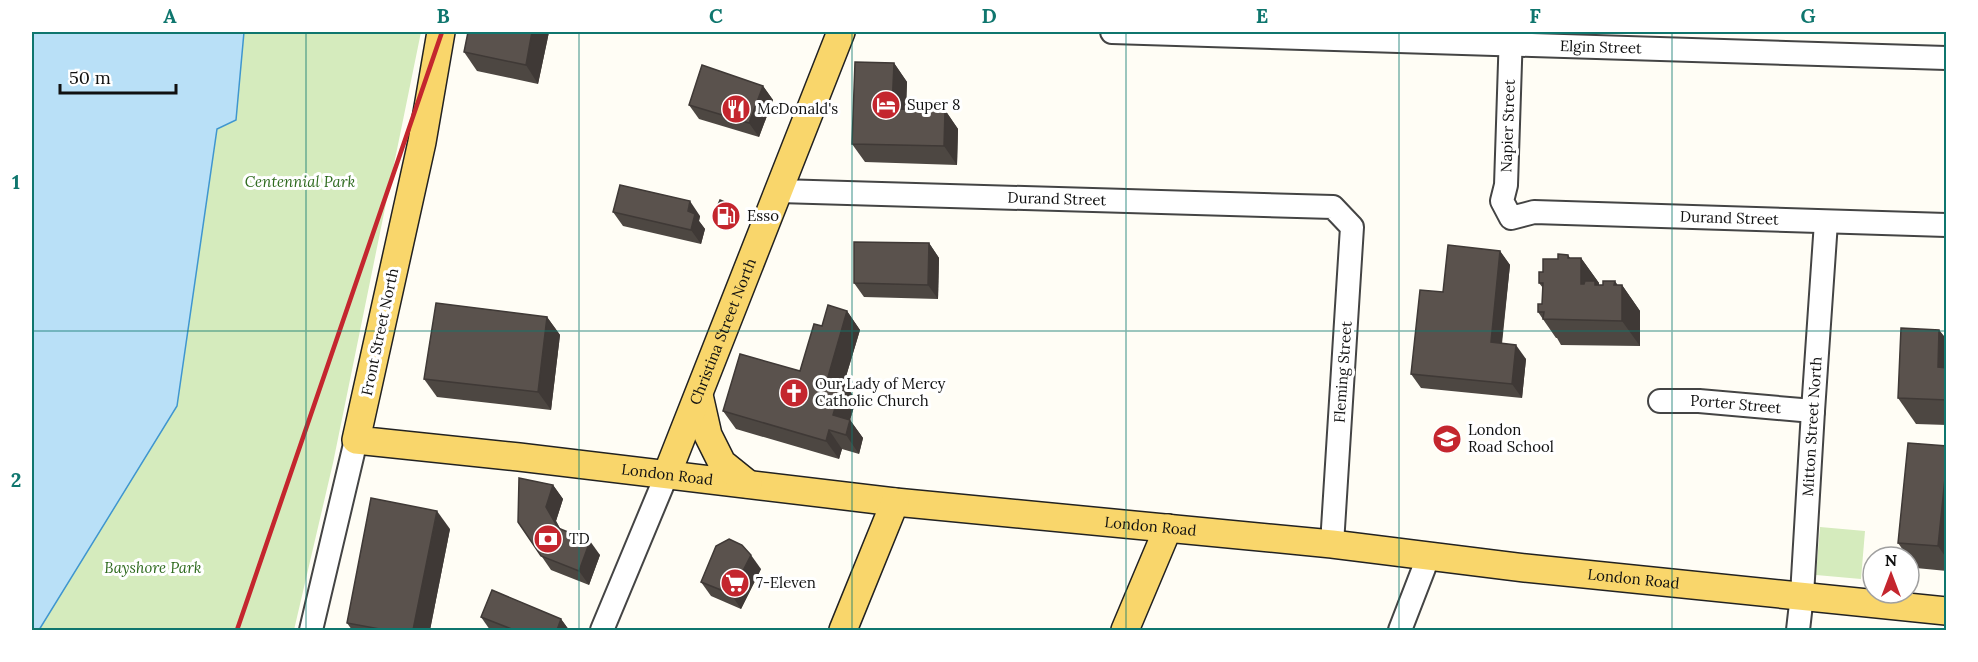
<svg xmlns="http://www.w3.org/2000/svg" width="1978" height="662" font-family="Lora,serif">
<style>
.green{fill:#d5ebbd}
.water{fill:#b9e0f7;stroke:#3f96cf;stroke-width:1.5}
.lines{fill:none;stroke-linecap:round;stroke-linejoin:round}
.minor-casing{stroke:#444;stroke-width:26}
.major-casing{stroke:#222;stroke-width:30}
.minor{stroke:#fff;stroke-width:22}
.major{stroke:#f9d66b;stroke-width:27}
.rail{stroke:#c4262e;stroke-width:4.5}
.wall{fill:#4d4742}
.shaded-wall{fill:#3f3936}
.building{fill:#5a524d;stroke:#3f3936;stroke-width:1.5}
.grid{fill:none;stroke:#0f766e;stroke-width:1.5;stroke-opacity:0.55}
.labels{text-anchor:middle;stroke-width:6;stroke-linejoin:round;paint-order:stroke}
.street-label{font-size:15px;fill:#111;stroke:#fff}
.poi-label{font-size:15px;fill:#111;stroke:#fff;text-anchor:start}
.park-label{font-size:15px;font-style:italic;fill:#2f6b1f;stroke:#fff}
.neatline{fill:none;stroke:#0f766e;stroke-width:2}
.grid-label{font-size:20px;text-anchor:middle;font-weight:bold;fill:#0f766e}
</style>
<rect width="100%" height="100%" fill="#fffdf5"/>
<g class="green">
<polygon points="244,32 421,32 333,463 294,630 39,630 177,406 217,128 236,119"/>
<polygon points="1820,527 1865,531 1861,579 1816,575"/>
</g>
<polygon class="water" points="32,32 244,32 236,120 217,129 177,406 39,630 32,630"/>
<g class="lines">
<g class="minor-casing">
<g id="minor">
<path id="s1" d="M1112,32L1946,58"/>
<path id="s2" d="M1511,32L1506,185L1502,201L1511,218L1534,212L1946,225"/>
<path id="s3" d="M779,191L1333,207L1352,227L1332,544"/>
<path id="s4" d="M1660,401H1699L1813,411"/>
<polyline points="311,630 356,440"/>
<polyline points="602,630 667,474"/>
<polyline points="1400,630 1429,555"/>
<path id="s5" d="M1798,630L1802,595L1813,411L1826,222"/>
</g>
</g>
<g class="major-casing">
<g id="major">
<path id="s6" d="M441,32L422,142L356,440L519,457L895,502L1332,544L1525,568L1946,611"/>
<polyline points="699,395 708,435 722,463 748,484"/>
<path id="s7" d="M667,474L841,32"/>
<polyline points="843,630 895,502"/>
<polyline points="1125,630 1168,528"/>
</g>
</g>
<use href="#minor" class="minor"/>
<use href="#major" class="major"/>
<polyline class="rail" points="237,630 442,32"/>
</g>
<g class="wall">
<polygon points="549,32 538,84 477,71 464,52"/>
<polygon points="894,63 907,82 906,109 945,110 958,129 957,165 865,162 852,144"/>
<polygon points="763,86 773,100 759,137 699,119 689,105"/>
<polygon points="736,207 739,212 733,228 718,220 714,215"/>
<polygon points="613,212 700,216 699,221 705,229 701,244 623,226"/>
<polygon points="929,243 939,258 938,299 864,297 854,283"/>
<polygon points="1500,251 1510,265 1502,344 1526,359 1522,398 1421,388 1411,374"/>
<polygon points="1570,258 1581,258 1599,283 1599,285 1603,285 1615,281 1617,285 1622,285 1640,311 1640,346 1561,345 1557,338 1556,338 1538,312 1542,304 1543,288 1539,283 1543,272 1558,259"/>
<polygon points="847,311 860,330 844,383 856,400 850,420 863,438 859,454 842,449 839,459 736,429 723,411 800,371"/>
<polygon points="547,317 560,335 551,410 437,397 424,379"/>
<polygon points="1939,330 1947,340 1947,425 1916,424 1898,398"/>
<polygon points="1947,446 1947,571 1916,568 1909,557 1908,557 1898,543"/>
<polygon points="553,485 563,499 556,521 560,529 600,555 589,585 551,570 518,522"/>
<polygon points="450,529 430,630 352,630 347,623"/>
<polygon points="761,569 741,609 711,596 701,582"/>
<polygon points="481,617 561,619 569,630 490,630"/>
</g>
<g class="shaded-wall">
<polygon points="532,32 549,32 538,84 526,65"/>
<polygon points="894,63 907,82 905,128 892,109"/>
<polygon points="763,86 773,100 759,137 749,123"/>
<polygon points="945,110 958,129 957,165 944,146"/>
<polygon points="690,201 700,216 699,221 705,229 701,244 691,230 688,211"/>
<polygon points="736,207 739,212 733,228 729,223"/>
<polygon points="929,243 939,258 938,299 928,285"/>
<polygon points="1500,251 1510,265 1500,357 1491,342"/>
<polygon points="1568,255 1581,273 1581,258 1599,283 1599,286 1581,284 1568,258"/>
<polygon points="1615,281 1622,292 1622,285 1640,311 1640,346 1622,321 1614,285"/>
<polygon points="847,311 860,330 844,383 856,400 850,420 863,438 859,454 846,435 833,415 828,377"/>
<polygon points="547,317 560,335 551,410 538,392"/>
<polygon points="1939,330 1947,340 1947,380 1938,367"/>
<polygon points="1516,345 1526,359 1522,398 1512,384"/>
<polygon points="829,430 842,449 839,459 826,441"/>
<polygon points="1947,459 1947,559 1938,546"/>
<polygon points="553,485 563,499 556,521 568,542 558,528 546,507"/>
<polygon points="437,511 450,529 430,630 413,630"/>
<polygon points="590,541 600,555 589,585 579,571"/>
<polygon points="751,555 761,569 741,609 731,594"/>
<polygon points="561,619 569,630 557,630"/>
</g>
<g class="building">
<polygon points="468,32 532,32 526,65 464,52"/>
<polygon points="855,62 894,63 892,109 945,110 944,146 852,144"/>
<polygon points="702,65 763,86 749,123 689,105"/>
<polygon points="620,185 690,201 688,211 695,214 691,230 613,212"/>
<polygon points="720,200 736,207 729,223 714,215"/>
<polygon points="854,242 929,243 928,285 854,283"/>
<polygon points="1448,245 1500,251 1491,342 1516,345 1512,384 1411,374 1420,290 1443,292"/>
<polygon points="1558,254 1568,255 1568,258 1581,258 1581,284 1584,284 1585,281 1595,281 1595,285 1603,285 1603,281 1615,281 1614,285 1622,285 1622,321 1543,319 1544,312 1538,312 1538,304 1542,304 1543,283 1539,283 1539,272 1543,272 1543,259 1558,259"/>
<polygon points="436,303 547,317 538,392 424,379"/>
<polygon points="828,305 847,311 828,377 843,381 833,415 850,420 846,435 829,430 826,441 723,411 740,354 800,371 814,324 822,326"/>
<polygon points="1901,328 1939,330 1938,367 1947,368 1947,400 1898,398"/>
<polygon points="1908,443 1947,446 1947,459 1938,546 1898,543"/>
<polygon points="519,478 553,485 546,507 558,528 590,541 579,571 541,556 518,522"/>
<polygon points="371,498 437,511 413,630 385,630 347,623"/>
<polygon points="729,539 742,545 751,555 731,594 701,582 716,546"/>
<polygon points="492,590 561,619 557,630 514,630 481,617"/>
</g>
<path class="grid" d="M306,32V630M579,32V630M852,32V630M1126,32V630M1399,32V630M1672,32V630M32,331H1946"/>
<defs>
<g id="hotel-disc" transform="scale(1.5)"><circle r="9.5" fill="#c4262e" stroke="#fff"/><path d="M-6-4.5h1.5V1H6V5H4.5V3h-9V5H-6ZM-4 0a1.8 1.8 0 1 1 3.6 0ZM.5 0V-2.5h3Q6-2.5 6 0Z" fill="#fff"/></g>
<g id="restaurant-disc" transform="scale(1.5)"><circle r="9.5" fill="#c4262e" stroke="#fff"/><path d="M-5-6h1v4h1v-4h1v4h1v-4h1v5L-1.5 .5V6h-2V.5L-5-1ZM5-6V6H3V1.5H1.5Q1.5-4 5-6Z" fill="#fff"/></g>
<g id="fuel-disc" transform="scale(1.5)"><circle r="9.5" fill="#c4262e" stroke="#fff"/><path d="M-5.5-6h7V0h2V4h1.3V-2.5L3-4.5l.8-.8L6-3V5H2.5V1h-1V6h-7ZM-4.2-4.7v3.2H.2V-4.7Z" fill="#fff"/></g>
<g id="church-disc" transform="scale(1.5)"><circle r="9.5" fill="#c4262e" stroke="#fff"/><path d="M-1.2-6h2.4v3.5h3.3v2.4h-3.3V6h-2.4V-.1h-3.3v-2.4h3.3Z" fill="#fff"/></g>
<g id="school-disc" transform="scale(1.5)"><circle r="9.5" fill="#c4262e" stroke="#fff"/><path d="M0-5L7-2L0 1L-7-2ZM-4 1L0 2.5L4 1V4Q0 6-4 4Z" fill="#fff"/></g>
<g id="bank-disc" transform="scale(1.5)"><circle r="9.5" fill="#c4262e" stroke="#fff"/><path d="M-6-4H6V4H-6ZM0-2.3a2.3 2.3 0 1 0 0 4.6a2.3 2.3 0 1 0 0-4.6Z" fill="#fff"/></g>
<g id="supermarket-disc" transform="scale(1.5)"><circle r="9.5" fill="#c4262e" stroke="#fff"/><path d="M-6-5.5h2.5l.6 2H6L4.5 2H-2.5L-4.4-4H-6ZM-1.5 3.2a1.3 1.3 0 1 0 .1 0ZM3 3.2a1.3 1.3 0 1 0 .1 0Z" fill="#fff"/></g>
</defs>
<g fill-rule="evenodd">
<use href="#hotel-disc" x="886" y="105"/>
<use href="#restaurant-disc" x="736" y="109"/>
<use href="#fuel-disc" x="726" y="216"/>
<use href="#church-disc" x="794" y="393"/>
<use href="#school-disc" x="1447" y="439"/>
<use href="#bank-disc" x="548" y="539"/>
<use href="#supermarket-disc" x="735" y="583"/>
</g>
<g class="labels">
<g class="street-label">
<text dy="5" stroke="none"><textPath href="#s1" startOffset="489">Elgin Street</textPath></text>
<text transform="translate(1508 126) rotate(-88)" y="5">Napier Street</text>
<text dy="5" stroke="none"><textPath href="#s3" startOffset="278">Durand Street</textPath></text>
<text dy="5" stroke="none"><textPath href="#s2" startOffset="408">Durand Street</textPath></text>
<text transform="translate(380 332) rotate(-78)" y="5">Front Street North</text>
<text dy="5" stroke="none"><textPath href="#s7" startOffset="153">Christina Street North</textPath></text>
<text transform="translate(1343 372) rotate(-86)" y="5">Fleming Street</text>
<text dy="5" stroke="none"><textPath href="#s4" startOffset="76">Porter Street</textPath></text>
<text dy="5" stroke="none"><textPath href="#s5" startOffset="204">Mitton Street North</textPath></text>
<text dy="5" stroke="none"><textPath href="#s6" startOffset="730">London Road</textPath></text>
<text dy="5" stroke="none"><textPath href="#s6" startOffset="1216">London Road</textPath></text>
<text dy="5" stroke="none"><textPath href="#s6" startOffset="1702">London Road</textPath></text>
</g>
<g class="poi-label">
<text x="907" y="110">Super 8</text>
<text x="757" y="114">McDonald's</text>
<text x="747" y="221">Esso</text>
<text x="815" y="389">Our Lady of Mercy<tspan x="815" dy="17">Catholic Church</tspan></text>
<text x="1468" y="435">London<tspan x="1468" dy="17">Road School</tspan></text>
<text x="569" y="544">TD</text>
<text x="756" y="588">7-Eleven</text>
</g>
<g class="park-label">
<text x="300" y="187">Centennial Park</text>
<text x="153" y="573">Bayshore Park</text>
</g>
</g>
<rect width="1978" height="662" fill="none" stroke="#ffffff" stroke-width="66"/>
<g transform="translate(1891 575)"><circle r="28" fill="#ffffff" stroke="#a0a0a0" stroke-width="1.5"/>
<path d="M0-4.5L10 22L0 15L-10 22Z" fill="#c4262e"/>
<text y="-9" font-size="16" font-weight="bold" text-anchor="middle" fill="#111111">N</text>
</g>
<path d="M60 84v9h116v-9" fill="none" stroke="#111111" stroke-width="3"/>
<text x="69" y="84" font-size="18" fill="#111111" stroke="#ffffff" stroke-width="4.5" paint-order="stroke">50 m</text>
<rect x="33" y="33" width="1912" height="596" class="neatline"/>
<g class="grid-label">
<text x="170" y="23">A</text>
<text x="443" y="23">B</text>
<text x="716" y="23">C</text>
<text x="989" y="23">D</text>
<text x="1262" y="23">E</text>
<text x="1535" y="23">F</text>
<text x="1808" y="23">G</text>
<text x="16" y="189">1</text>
<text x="16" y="487">2</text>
</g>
</svg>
